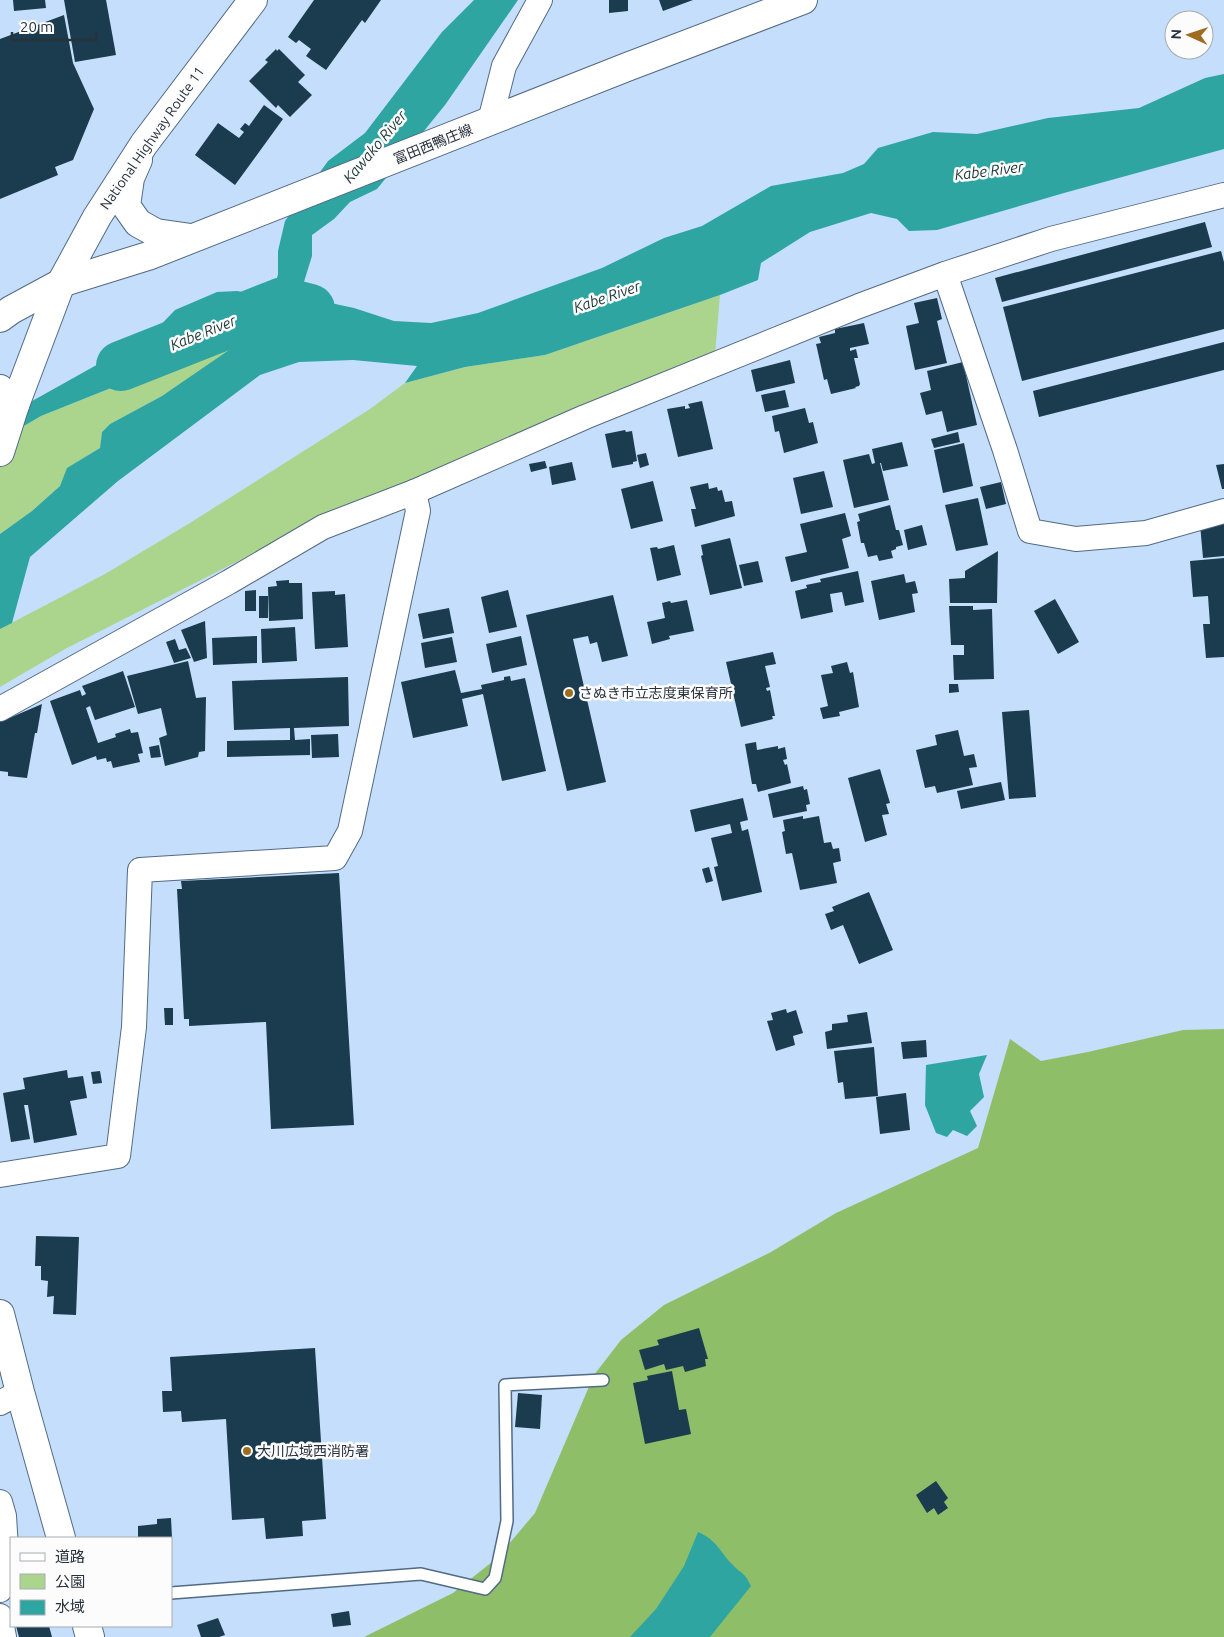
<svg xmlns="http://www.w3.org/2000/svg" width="1224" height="1637" font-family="Ubuntu,'Noto Sans JP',sans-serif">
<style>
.green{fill:#abd48d}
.forest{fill:#8ebe68}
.water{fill:#2fa5a2}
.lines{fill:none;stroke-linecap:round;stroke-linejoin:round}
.river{stroke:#2fa5a2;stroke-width:50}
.building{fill:#1a3c4e}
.service-casing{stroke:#536a84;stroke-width:14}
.minor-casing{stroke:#536a84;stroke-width:26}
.tertiary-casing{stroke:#536a84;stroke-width:30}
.secondary-casing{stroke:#536a84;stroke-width:30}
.trunk-casing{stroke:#536a84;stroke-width:30}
.service{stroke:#fff;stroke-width:11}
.minor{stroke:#fff;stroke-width:24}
.tertiary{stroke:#fff;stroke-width:28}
.secondary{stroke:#fff;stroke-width:28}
.trunk{stroke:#fff;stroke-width:28}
.poi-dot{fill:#9f6d22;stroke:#fcfcfc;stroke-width:2}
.labels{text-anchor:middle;stroke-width:5;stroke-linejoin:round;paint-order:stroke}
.street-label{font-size:14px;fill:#28323d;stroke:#fcfcfc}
.poi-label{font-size:14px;fill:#28323d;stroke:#fcfcfc;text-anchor:start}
.water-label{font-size:15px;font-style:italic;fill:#1d3635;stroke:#fcfcfc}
</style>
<rect width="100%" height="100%" fill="#c4defc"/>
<g class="green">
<polygon points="720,295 715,355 313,523 65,649 0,687 0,629 105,574 190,523 370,409 405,383 465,367 545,355"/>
<polygon points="284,314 286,320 162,396 110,424 102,432 100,448 68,468 60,486 32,511 0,534 0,440 41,416 126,382 187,339 215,323 245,317 255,322"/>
</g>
<polygon class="forest" points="1224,1029 1224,1637 364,1637 453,1593 497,1558 535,1513 594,1375 621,1340 664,1305 771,1252 836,1213 978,1148 1010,1039 1041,1061 1088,1052 1183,1030"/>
<g class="water">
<polygon points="474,0 518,0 445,105 377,189 350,202 334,219 312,235 312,256 303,285 312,299 354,308 394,321 431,323 478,313 602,268 664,238 702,226 771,186 843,173 864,164 878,148 933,132 977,134 1048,118 1139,108 1205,78 1224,74 1224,149 1064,193 937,230 909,231 897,219 871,213 810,232 761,263 758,280 720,295 545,355 465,367 405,383 417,366 353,360 299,362 260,375 118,481 30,557 12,623 0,629 0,534 32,511 60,486 67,468 100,448 102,432 110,424 162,396 232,348 286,320 283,314 255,322 245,317 215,323 187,339 126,382 41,416 0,440 0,419 152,334 175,310 217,292 237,291 260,295 275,286 278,274 278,251 285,221 328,161 365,133 442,32"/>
<polygon points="987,1055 979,1074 984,1097 970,1111 977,1126 967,1136 953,1130 947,1137 936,1133 925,1105 926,1065"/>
<path d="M698,1532C717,1540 719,1551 733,1565C742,1575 744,1571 751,1586L710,1637H630L656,1609L684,1566Z"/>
</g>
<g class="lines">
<polyline class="river" points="121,366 283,302 310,309"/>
</g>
<g class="building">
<polygon points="13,0 45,0 46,8 14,11"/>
<polygon points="64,0 106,0 116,55 75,62"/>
<polygon points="314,0 381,0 365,23 362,20 326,70 306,56 311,49 299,40 296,43 288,37"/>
<polygon points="609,0 628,0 628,11 609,13"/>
<polygon points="659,0 693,0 663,11"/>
<polygon points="64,15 73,63 94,109 73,160 55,167 58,175 0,199 0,39"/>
<polygon points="276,49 277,51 279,49 305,75 298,82 312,95 290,117 278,105 276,108 249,81 268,62 265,60"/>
<polygon points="264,105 283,119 235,185 195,155 218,123 239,138 244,132 240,129 245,123 249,126"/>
<polygon points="1205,222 1212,247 1002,302 995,278"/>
<polygon points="1221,251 1224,262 1224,329 1022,381 1003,307"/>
<polygon points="937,298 942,319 937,321 947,363 915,370 906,326 919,323 914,303"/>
<polygon points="864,323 869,344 850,348 850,351 856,349 858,358 854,358 860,384 859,386 855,387 856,388 831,394 827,379 824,380 817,348 816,344 821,343 819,337 835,333 835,329"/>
<polygon points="1224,342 1224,370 1039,417 1033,391"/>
<polygon points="790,360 795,383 756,392 751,370"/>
<polygon points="963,362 977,425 947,432 942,411 926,415 920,393 931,390 927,371"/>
<polygon points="785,390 789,407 765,412 761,395"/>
<polygon points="702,401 713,449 678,457 667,409 685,406 685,409 690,408 688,404"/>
<polygon points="805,408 809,423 813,422 818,443 784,453 779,431 775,432 772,416"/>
<polygon points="625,430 626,432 632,431 637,461 633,462 633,464 612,468 605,434"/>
<polygon points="958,432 960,442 934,448 931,439"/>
<polygon points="902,442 908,466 883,471 881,463 880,463 889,500 854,508 843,460 869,454 872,464 875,463 872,449"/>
<polygon points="964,443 973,486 943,493 934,450"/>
<polygon points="646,453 649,465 640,468 637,455"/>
<polygon points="545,461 547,468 531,472 529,464"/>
<polygon points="572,462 576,480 552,485 549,467"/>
<polygon points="1224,464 1224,489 1222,489 1216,465"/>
<polygon points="824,471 833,507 801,514 793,478"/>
<polygon points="653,481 663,521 631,529 621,489"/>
<polygon points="1001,482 1006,504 986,509 980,487"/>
<polygon points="708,483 709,489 717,487 718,491 722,490 725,502 732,501 735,516 695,527 691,509 696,509 690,487"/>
<polygon points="978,498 988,545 956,551 945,505"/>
<polygon points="890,505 896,530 899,530 903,545 896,547 896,549 891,551 893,558 879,561 877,555 868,557 864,543 861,543 857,522 860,521 858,514"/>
<polygon points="845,513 851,536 842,539 849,568 791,582 785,557 807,552 800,524"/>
<polygon points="1224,522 1224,556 1203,558 1200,524"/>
<polygon points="922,525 927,545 908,550 904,530"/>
<polygon points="730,538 742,588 710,595 701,556 703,555 701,545"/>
<polygon points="674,545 681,575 657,581 650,548 657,547 658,549"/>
<polygon points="998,551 997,603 950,603 949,579 965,578 965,571"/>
<polygon points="1224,558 1224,657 1206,658 1203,624 1210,624 1208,596 1193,597 1190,561"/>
<polygon points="758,561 763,582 744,586 739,565"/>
<polygon points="858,571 864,602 845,606 842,592 830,594 833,612 801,619 795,591 807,588 806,585 821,582 820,579"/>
<polygon points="904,574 906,583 915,581 918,593 912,594 915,612 879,620 871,581"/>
<polygon points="289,580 289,583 302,583 303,619 269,621 268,587 277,586 276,581"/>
<polygon points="256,590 256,611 245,611 245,591"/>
<polygon points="508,590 517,627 489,633 481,597"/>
<polygon points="335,591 335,595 345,594 348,647 315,649 312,592"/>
<polygon points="613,595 628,656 602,662 597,642 590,644 588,636 573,639 606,782 567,791 526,615"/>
<rect x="259" y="596" width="9" height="22"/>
<polygon points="1055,599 1079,642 1058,654 1034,611"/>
<polygon points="687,600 694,631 669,636 670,639 652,644 647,622 665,618 662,603 670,601 671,603"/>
<polygon points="949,606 973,606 973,610 992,609 994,679 954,680 953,655 964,655 964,645 951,645"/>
<polygon points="449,608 454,633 423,639 418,614"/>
<polygon points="205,621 207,658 194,662 181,630"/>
<polygon points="295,627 297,661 262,663 261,629"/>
<polygon points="257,636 257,663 213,665 212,638"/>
<polygon points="521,636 527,665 492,673 486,644"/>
<polygon points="452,637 457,662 425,668 421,643"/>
<polygon points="175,639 179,650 186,648 191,658 174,663 166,642"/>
<polygon points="773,652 776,664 765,666 770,687 766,688 767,691 770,690 775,716 772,716 773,719 741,727 726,662"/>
<polygon points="188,661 196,698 206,697 205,751 199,752 198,757 165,766 159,738 167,735 161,708 138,714 127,676"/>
<polygon points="847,662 850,673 853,672 859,707 839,712 840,716 823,719 820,708 828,706 821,675 833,673 831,666"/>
<polygon points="455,670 461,693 482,689 481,685 504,680 504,677 510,676 511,681 525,678 546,771 502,781 483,694 462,699 468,726 413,738 401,682"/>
<polygon points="123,671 135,707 95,720 90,706 86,708 98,743 116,737 115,734 130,729 131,733 138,732 143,753 138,754 140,762 113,768 111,761 107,762 106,758 97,760 96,756 72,765 50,701 80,690 82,696 86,694 82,686"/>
<polygon points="348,677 349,726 294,728 295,740 310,739 310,755 227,757 227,741 290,740 290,728 234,730 232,681"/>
<polygon points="949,684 958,684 959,692 949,693"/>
<polygon points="42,704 37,733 35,733 27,778 8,776 8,772 0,771 0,722"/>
<polygon points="1029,710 1036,797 1009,799 1002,712"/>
<polygon points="958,730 964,756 974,754 977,767 969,768 973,785 937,793 935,786 925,788 916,750 937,745 935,735"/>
<polygon points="338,734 339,757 312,758 311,735"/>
<polygon points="756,742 757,750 778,746 778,749 785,747 787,759 783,760 785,765 787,764 791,783 758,792 756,784 752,784 745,744"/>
<polygon points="159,745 161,757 151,758 149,747"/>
<polygon points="880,769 890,803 886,804 889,814 882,815 887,835 865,842 848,778"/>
<polygon points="1001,782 1005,800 961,809 957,791"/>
<polygon points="803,786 804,790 807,789 810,804 806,805 807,811 773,818 768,794"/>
<polygon points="743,798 748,820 740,822 742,831 748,829 762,892 722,901 714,867 718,866 711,838 732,833 730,824 695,832 690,810"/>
<polygon points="803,816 803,819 819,816 824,843 831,842 833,849 839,848 841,861 833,863 837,883 800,890 792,853 786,854 782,832 785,831 783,820"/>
<polygon points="709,867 713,881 706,883 702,869"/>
<polygon points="339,873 354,1125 271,1129 266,1022 189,1026 189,1019 184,1019 177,889 182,889 181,881"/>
<polygon points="869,892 893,950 859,964 843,925 831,930 825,914 834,911 832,907"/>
<polygon points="164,1008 173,1008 173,1025 165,1025"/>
<polygon points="786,1009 787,1013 796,1010 803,1033 793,1036 795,1045 776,1051 767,1021 773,1020 771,1013"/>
<polygon points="867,1012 872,1043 827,1049 825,1032 832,1030 832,1024 848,1022 847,1015"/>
<polygon points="926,1040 927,1057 903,1059 901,1042"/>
<polygon points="874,1047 878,1096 845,1099 843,1082 838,1083 834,1051"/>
<polygon points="67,1070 68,1078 83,1076 87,1098 70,1101 77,1135 34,1143 28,1105 24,1105 30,1139 11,1142 3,1093 25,1089 23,1078"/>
<polygon points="100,1071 102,1083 93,1084 91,1072"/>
<polygon points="906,1093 910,1130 880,1134 876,1097"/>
<polygon points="36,1236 79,1237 76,1315 53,1314 54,1296 47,1297 48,1281 41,1280 41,1266 35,1266"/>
<polygon points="699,1328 708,1359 705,1359 706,1366 685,1372 683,1366 666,1370 664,1364 645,1370 639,1350 659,1345 657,1340"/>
<polygon points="315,1348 326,1519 302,1521 303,1536 266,1539 264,1518 232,1520 226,1419 182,1422 181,1411 163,1412 162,1391 172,1391 170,1357"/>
<polygon points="672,1371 679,1410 686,1409 691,1434 645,1444 633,1383 648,1380 647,1376"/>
<polygon points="518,1393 542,1395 540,1429 515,1427"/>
<polygon points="936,1481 948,1498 944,1502 948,1508 938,1515 934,1508 927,1513 916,1495"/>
<polygon points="171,1518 172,1538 138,1538 138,1526 157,1524 157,1519"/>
<polygon points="349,1611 351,1625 333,1627 331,1614"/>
<polygon points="218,1618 225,1635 219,1637 201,1637 197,1625"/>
<polygon points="16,1626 49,1626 52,1637 19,1637"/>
</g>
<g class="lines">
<g class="service-casing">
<polyline id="service" points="171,1593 421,1574 485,1589 495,1578 507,1521 505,1385 603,1380"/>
</g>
<g class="minor-casing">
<g id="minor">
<polyline points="490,121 504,66 540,0"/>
<polyline points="945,274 1005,450 1030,531 1076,539 1146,533 1224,511"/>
<polyline points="0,709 229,582 323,527 414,492 585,417 859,306 945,274 1051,239 1224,195"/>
<polyline points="0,1175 118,1156 134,1027 140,870 335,858 350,831 418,511 414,492"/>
<polyline points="0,1403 20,1392"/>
<polyline points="0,1502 4,1516 7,1564 0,1590"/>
<polyline points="0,1616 4,1637"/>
</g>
</g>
<g class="tertiary-casing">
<g id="tertiary">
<polyline points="0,318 11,310 61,283"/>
<polyline points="0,389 15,405"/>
</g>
</g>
<g class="secondary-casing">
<g id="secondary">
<polyline points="138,160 130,178 126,206 138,223 156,233 191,238"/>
<polyline points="61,283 148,256 627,67 803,0"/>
</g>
</g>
<g class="trunk-casing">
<g id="trunk">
<polyline points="0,452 15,405 61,283 97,217 144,144 253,0"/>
<polyline points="0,1314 20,1392 61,1538"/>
<polyline points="87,1626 90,1637"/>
</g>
</g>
<use href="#service" class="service"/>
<use href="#minor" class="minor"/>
<use href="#tertiary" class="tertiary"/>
<use href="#secondary" class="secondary"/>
<use href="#trunk" class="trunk"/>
</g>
<g class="poi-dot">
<circle cx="569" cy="693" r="5"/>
<circle cx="247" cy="1451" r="5"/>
</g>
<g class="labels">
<g class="street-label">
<text transform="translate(152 138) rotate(-55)" y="5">National Highway Route 11</text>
<text transform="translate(433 144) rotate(-22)" y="5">富田西鴨庄線</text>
</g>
<g class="poi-label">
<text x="579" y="698">さぬき市立志度東保育所</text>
<text x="257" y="1456">大川広域西消防署</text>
</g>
<g class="water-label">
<text transform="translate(375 147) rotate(-50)" y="5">Kawako River</text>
<text transform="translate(989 171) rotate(-7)" y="5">Kabe River</text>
<text transform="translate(607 297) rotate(-19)" y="5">Kabe River</text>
<text transform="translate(203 333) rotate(-22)" y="5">Kabe River</text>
</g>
</g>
<rect x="10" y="1537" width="162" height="90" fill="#fcfcfc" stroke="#a7abb0"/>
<rect x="20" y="1553" width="25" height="8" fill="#ffffff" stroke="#a7abb0"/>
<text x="55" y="1562" font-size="15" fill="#28323d">道路</text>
<rect x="20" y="1574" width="25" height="15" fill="#abd48d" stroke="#a7abb0"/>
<text x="55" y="1587" font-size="15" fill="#28323d">公園</text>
<rect x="20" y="1600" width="25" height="15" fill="#2fa5a2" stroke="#a7abb0"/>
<text x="55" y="1612" font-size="15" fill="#28323d">水域</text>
<g transform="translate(1189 35) rotate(273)"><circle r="24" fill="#fcfcfc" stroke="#a7abb0"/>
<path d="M0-4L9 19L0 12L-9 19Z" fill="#9f6d22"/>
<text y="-8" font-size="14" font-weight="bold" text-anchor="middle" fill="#28323d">N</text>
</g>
<path d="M12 32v8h84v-8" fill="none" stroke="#28323d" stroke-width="2.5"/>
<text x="20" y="32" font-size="15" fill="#28323d" stroke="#fcfcfc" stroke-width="4" paint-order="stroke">20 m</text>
</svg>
